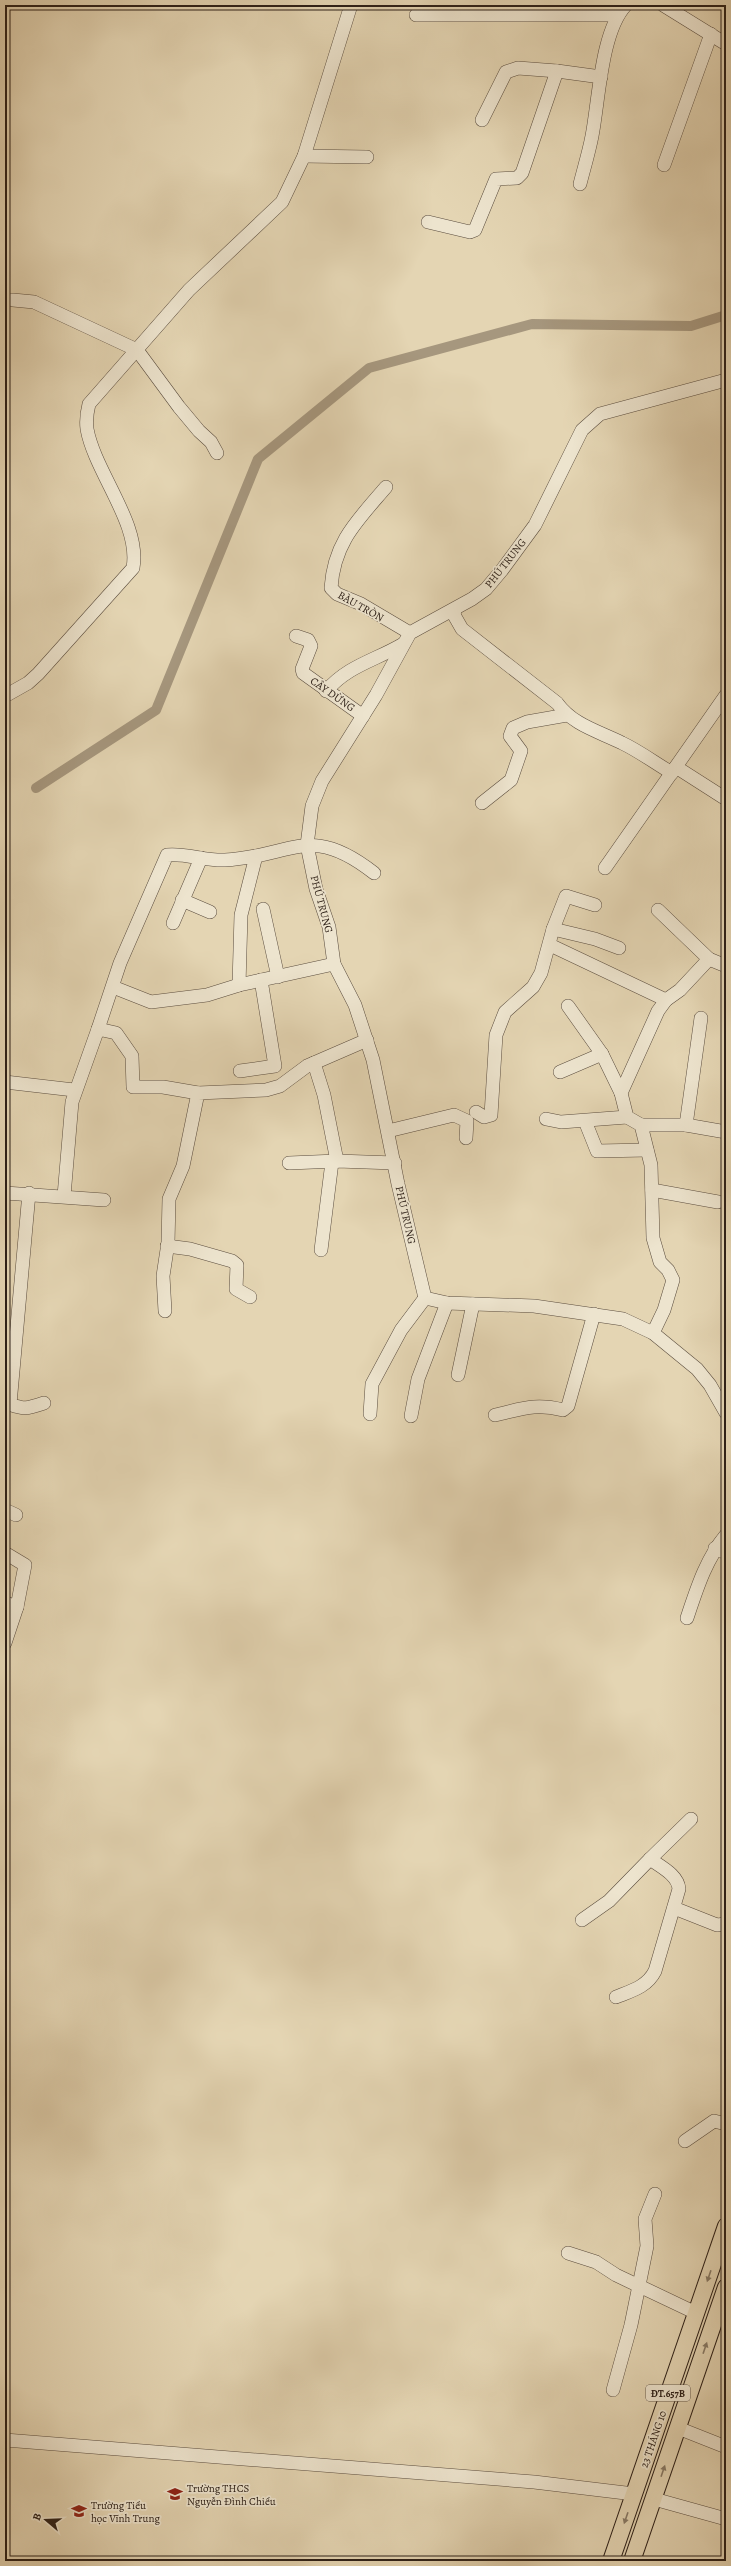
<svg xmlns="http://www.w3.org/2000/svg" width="731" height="2566" font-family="Alegreya,serif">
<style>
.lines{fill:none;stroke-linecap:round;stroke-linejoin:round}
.canal{stroke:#a6977e;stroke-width:10}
.minor-casing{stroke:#5b4d3f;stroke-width:14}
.major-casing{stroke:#2d2018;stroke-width:18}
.minor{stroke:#ede4ce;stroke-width:13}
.major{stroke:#e4d5b3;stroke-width:16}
.oneway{fill:#887a66}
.labels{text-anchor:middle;stroke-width:3.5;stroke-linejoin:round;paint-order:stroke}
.shield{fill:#ede4ce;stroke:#675b4f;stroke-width:1}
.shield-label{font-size:10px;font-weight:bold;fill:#2d2018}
.street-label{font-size:11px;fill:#2d2018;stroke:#ede4ce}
.poi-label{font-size:11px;fill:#2d2018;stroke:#ede4ce;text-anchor:start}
</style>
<rect width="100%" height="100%" fill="#e4d5b3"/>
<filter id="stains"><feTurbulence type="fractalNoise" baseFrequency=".005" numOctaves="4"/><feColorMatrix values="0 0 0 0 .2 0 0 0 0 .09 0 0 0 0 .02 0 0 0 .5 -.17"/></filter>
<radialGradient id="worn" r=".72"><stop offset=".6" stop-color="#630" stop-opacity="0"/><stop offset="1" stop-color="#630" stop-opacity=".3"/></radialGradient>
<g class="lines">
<polyline class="canal" points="36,788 156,710 258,459 369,368 532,324 691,326 726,315"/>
<g class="minor-casing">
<g id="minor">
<polyline points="663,5 726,44"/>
<polyline points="416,15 616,15"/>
<polyline points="482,120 506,72 518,68 557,71"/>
<polyline points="304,156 367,157"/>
<polyline points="664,165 711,34"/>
<path d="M580,184C584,168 589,152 592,136C599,100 601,31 626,5"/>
<polyline points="428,222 470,232 475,230 496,179 517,178 522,173 557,71 601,77"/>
<polyline points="13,300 34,302 137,350 179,407 199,431 211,442 217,453"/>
<polyline points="726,380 600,414 582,430 535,525 502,570 486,589 472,599 410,633 376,695 322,781 312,806 307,845 316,889 329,927 334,964 355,1005 373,1060 398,1184 425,1298 447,1303 534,1306 623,1319 653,1333 697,1369 710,1385 726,1413"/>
<path d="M386,487C357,521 334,542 331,588L337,594L361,604L410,633"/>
<path d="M455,610L454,615L462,629L557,703C573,725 598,731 622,743C639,751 655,763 672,773"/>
<polyline points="296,636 308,640 311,646 302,669 303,673 363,716"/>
<path d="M326,691C349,665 374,661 403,644"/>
<path d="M5,696L28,683L38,674L133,568C141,524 95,473 87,429C86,421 87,412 89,404L189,290L282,202L304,156L351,5"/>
<polyline points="676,767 726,799"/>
<polyline points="482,803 511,780 521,751 510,736 513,728 527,722 567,715"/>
<polyline points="605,868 726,695"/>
<polyline points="182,900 210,912"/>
<polyline points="263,909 278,977"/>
<polyline points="173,923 201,858"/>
<polyline points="553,929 595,939 619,948"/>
<polyline points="550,945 666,1000"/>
<polyline points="709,959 726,966"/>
<polyline points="239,985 241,915 256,856"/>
<polyline points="113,987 151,1002 207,995 239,985 334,964"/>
<polyline points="568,1006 602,1054 621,1093"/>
<path d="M98,1029L120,963L167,855C186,853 205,861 225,860C292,857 309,822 374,873"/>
<polyline points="314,1063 324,1095 337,1161"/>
<polyline points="240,1071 275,1066 261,980"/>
<polyline points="560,1072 602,1054"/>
<polyline points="5,1082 74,1090"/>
<polyline points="476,1112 484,1117 491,1115 496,1035 505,1012 533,987 541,973 553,929 566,896 595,905"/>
<polyline points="546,1119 561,1122 627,1117"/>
<polyline points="585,1121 597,1151 647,1150"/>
<polyline points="641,1125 686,1125 701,1018"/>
<polyline points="686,1125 726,1132"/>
<polyline points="388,1131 454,1115 467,1121 466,1138"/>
<polyline points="289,1163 337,1161 395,1163"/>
<polyline points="652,1190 718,1202"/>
<polyline points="5,1193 104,1200"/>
<polyline points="64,1196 72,1102 98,1029 116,1033 132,1056 133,1087 163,1087 198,1093"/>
<polyline points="167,1246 190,1249 232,1261 237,1265 236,1289 250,1297"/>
<polyline points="321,1250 332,1162"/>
<polyline points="165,1311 163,1276 168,1243 169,1199 183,1166 198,1093 266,1090 280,1086 307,1066 367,1040"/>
<polyline points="653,1333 664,1310 673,1280 668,1270 660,1262 653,1238 651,1165 641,1125 627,1117 621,1093 658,1011 666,1000 680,990 709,959 658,910"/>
<polyline points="458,1375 473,1304"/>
<path d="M5,1403C25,1409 23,1410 44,1403"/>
<polyline points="10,1404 29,1193"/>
<polyline points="370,1414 372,1384 401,1330 425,1298"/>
<path d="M495,1415C522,1409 535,1403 563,1410L568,1406L594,1314"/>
<polyline points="411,1416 418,1379 447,1303"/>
<polyline points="5,1510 16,1515"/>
<polyline points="715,1548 726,1553"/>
<polyline points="5,1553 25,1565 17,1607 5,1603"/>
<path d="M687,1618C697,1588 706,1559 726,1535"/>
<polyline points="5,1643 17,1607"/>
<polyline points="674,1908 717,1925 726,1924"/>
<polyline points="582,1920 609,1901 650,1859"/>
<path d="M616,1997C631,1991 647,1987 655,1971L679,1889C678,1875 661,1867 650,1859L691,1819"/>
<polyline points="685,2141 714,2121 726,2124"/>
<polyline points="568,2253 596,2262 616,2275 696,2313"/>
<polyline points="613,2390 631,2325 647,2246 645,2219 655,2194"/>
<polyline points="678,2428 726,2447"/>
<polyline points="5,2440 534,2482 634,2494"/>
<polyline points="654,2499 726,2519"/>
</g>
</g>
<g class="major-casing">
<g id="major">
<polyline points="611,2561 726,2226"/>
<polyline points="632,2561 726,2287"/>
</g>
</g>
<use href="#minor" class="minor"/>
<use href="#major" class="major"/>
</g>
<defs><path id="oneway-solid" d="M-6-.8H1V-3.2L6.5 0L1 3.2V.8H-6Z"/></defs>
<g class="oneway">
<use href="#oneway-solid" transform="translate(709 2276) rotate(109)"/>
<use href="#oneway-solid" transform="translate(705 2348) rotate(-71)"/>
<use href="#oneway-solid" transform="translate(663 2471) rotate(-71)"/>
<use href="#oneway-solid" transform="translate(626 2518) rotate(109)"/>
</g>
<defs>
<g id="school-bare" transform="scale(1.2)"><path d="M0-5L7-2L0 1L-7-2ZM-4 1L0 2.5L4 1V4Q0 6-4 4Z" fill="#8f2418" stroke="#ede4ce" stroke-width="2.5" paint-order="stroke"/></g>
</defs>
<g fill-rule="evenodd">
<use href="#school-bare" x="175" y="2494"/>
<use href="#school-bare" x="79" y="2511"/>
</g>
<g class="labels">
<rect class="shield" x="646" y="2385" width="44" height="16" rx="3"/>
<g class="shield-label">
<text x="668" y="2397">ĐT.657B</text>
</g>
<g class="street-label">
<text transform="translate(505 563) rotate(-52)" y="4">PHÚ TRUNG</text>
<text transform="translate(361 606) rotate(29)" y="4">BÀU TRÒN</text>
<text transform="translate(333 694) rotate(35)" y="4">CÂY DỪNG</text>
<text transform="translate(322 904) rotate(75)" y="4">PHÚ TRUNG</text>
<text transform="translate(406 1215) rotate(77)" y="4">PHÚ TRUNG</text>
<text transform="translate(653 2439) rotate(-71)" y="4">23 THÁNG 10</text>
</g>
<g class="poi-label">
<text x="187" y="2492">Trường THCS<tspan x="187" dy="13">Nguyễn Đình Chiểu</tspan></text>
<text x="91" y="2509">Trường Tiểu<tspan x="91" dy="13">học Vĩnh Trung</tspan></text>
</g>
</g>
<rect width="731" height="2566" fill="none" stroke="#e4d5b3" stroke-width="20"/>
<rect x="6" y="6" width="719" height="2554" fill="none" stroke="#2d2018" stroke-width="2"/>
<rect x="10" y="10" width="711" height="2546" fill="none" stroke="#2d2018"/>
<g transform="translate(46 2520) rotate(289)" stroke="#ede4ce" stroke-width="3" paint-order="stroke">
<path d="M0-3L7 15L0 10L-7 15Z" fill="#2d2018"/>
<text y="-6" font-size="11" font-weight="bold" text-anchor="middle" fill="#2d2018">B</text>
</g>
<rect width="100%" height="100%" filter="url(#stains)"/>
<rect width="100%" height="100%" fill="url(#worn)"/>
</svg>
